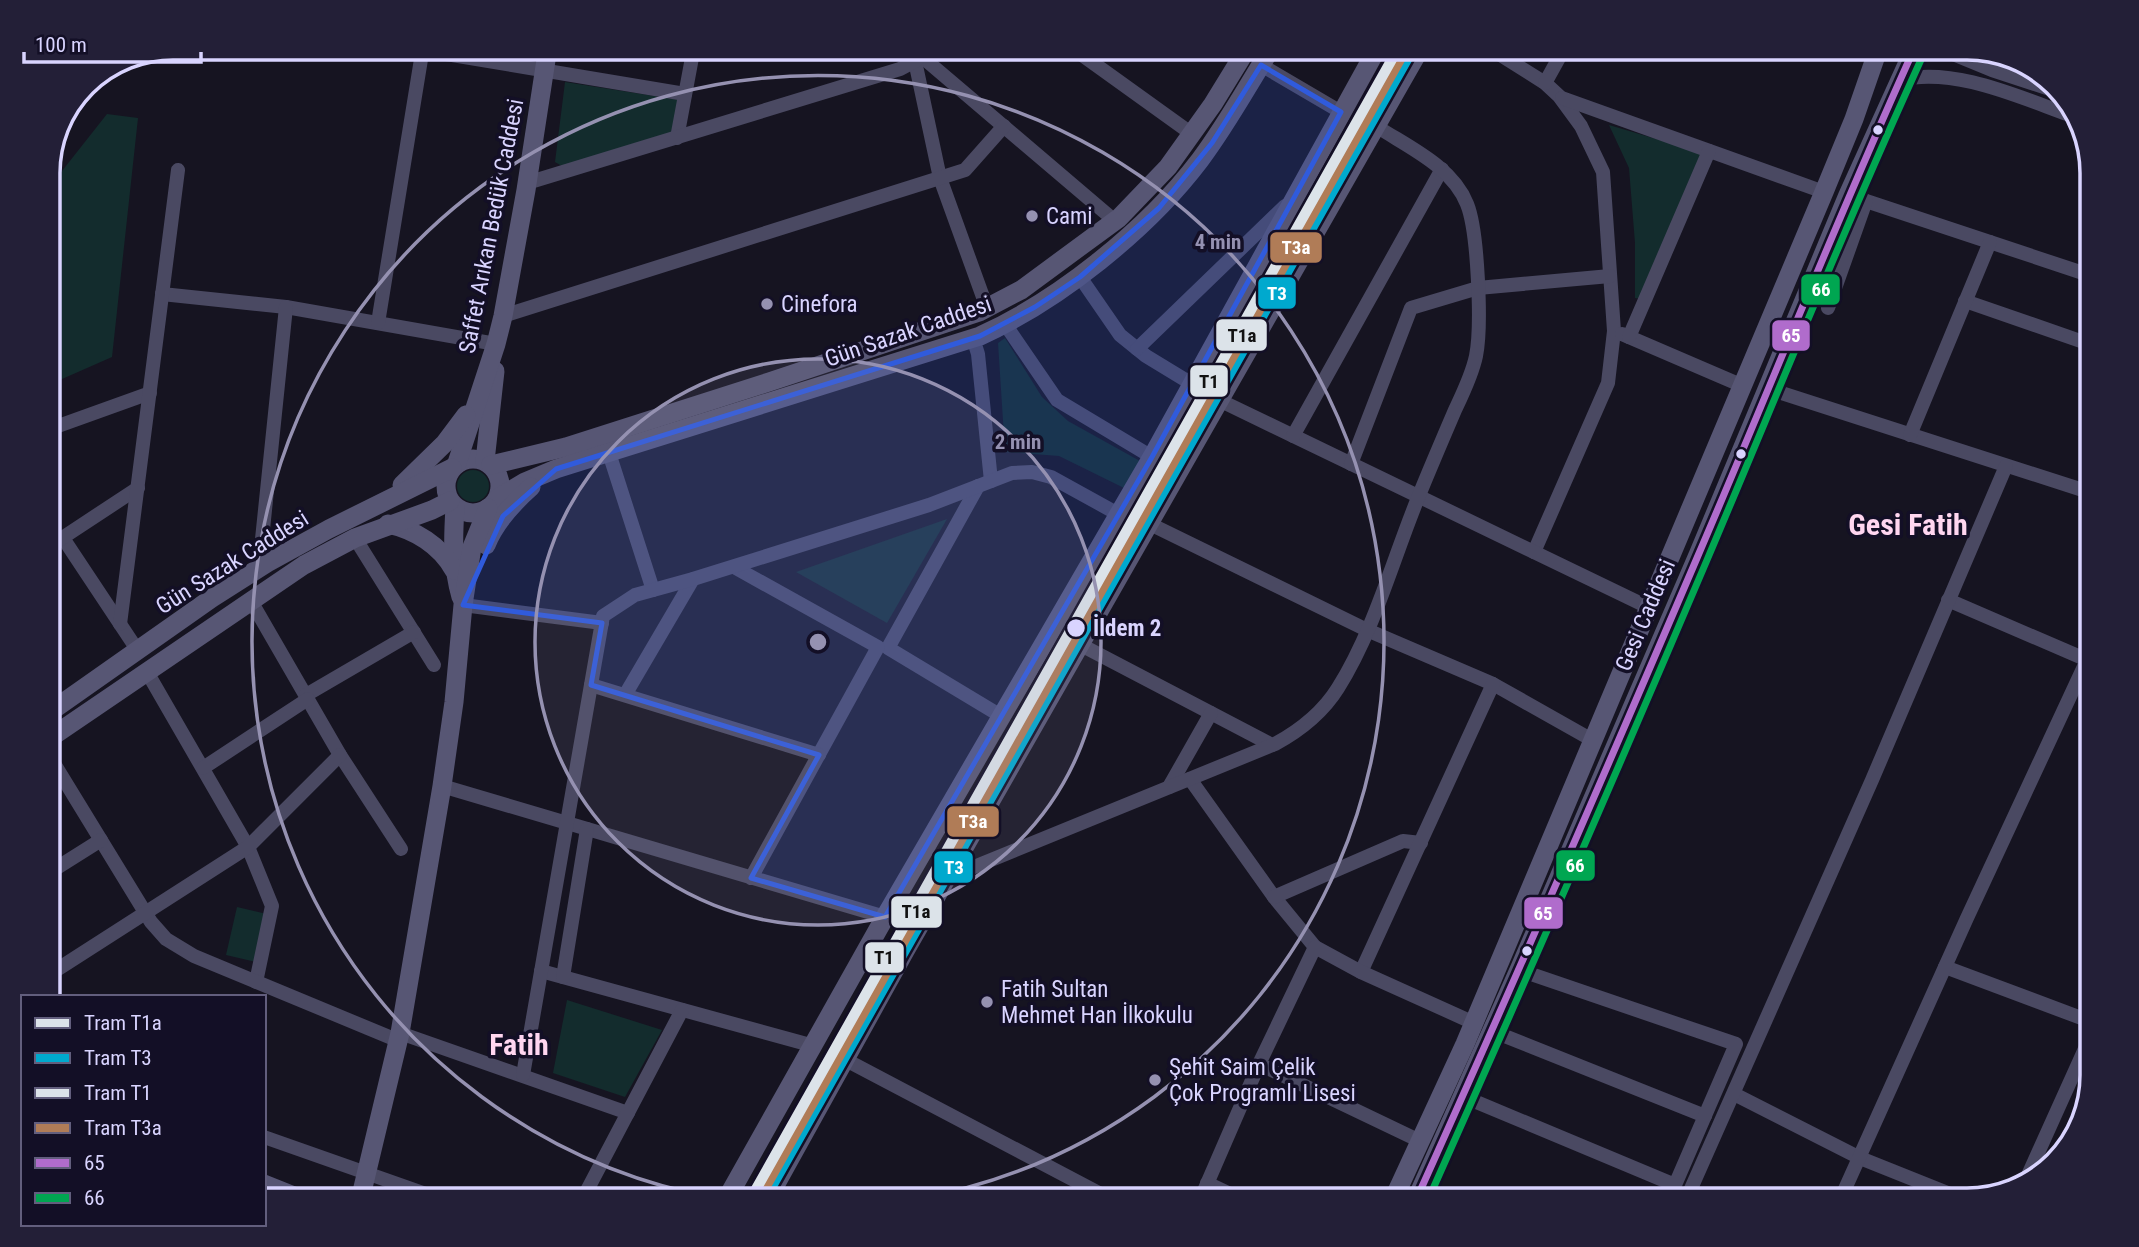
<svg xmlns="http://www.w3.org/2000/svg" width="2139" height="1247" font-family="'Roboto Condensed',sans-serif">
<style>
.green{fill:#132c2d}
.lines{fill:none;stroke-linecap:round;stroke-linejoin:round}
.street{stroke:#4a4962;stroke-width:14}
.secondary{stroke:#575674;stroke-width:19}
.bus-1-casing{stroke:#130f26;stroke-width:12}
.bus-2-casing{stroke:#130f26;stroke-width:12}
.bus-1{stroke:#b06ccc;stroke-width:7}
.bus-2{stroke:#00a651;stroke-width:7}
.tram-1-casing{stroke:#130f26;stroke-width:12}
.tram-2-casing{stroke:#130f26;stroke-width:12}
.tram-3-casing{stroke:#130f26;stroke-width:12}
.tram-4-casing{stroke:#130f26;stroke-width:12}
.tram-1{stroke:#dce3e9;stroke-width:7}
.tram-2{stroke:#00a9ce;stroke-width:7}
.tram-3{stroke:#dce3e9;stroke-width:7}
.tram-4{stroke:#b07c57;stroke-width:7}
.marked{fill:#305bdc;fill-opacity:0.2;stroke:#305bdc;stroke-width:5;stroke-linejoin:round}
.ring{fill:none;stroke:#9591b1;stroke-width:3.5}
.bus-dot{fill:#d9d4ff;stroke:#130f26;stroke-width:2.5}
.poi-dot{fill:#9591b1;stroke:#130f26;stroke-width:2.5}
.labels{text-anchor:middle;stroke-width:7;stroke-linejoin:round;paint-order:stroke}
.poi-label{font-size:23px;fill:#d9d4ff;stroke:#130f26;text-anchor:start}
.street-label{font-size:23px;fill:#d9d4ff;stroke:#130f26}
.stop-label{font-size:23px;font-weight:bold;fill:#d9d4ff;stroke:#130f26;text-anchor:start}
.district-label{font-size:30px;font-weight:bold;fill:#ffd6f0;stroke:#130f26}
.rim{fill:none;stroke:#d9d4ff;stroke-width:3.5}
.centre{fill:#9591b1;stroke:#130f26;stroke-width:3.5}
.ring-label{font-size:21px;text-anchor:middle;font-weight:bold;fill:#9591b1;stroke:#130f26;stroke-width:7;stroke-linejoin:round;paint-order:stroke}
.line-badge{stroke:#130f26;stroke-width:2.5}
.badge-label{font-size:19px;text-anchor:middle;font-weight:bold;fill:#fff}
.pale-badge-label{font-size:19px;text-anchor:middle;font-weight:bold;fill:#111}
</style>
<rect width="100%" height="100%" fill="#161421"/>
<g class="green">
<polygon points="565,82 680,100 675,132 562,166 555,162"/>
<polygon points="107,114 138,118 112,357 53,383 48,382 47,190"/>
<polygon points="1609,125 1707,154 1641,299 1635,298 1635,243 1629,168"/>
<polygon points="1005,338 1042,397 1068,421 1140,461 1124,488 1059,456 1005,452 998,343"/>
<circle cx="473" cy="486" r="16"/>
<polygon points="947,519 887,623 796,572"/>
<polygon points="237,907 271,915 260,963 226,955"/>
<polygon points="567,1000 662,1030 625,1097 553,1073"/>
</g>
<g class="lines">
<g class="street">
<polyline points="1071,47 1192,134"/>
<polyline points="1488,47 1545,83 1559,96 1581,126 1603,172 1614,331 1608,383 1534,552"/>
<polyline points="1936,47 1992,70 2059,92"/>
<polyline points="422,50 685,94"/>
<polyline points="921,56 1115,221"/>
<polyline points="915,61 940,178 987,308"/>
<polyline points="1261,65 1341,112"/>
<path d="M1900,80C1955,66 2023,99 2075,117"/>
<polyline points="1545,83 1565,47"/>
<polyline points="1562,98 1824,192"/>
<polyline points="73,109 103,71"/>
<polyline points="677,138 694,47"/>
<polyline points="527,183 900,69 915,61 929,47"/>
<polyline points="1848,195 2092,276"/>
<polyline points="1080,277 1120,335 1146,356 1192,384"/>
<polyline points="162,294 286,307 496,344"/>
<polyline points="1965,301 2092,345"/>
<polyline points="1828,308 1866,201"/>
<polyline points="503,316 965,170 1004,126"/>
<polyline points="378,323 423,47"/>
<polyline points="1005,324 1057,400 1152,457"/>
<polyline points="1622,334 1743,386"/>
<polyline points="1629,337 1709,151"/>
<polyline points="973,338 978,354 991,481"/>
<polyline points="1137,349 1285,206"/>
<polyline points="1766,388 2092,493"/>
<polyline points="1221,401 1650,608"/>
<polyline points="47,430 150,393"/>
<polyline points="1910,435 1990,242"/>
<polyline points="1293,436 1442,169"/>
<polyline points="609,453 653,590"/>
<polyline points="1351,464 1411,308 1478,288 1610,276"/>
<polyline points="978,486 888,648 1001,716"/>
<polyline points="1150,524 1367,630 1493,684 1594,741"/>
<polyline points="63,538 138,651"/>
<polyline points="355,538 434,665"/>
<polyline points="47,548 138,488"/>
<polyline points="734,567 878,647 751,878"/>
<polyline points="259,568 286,307"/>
<polyline points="1948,600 2092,662"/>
<polyline points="251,601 340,755 401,849"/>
<polyline points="463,605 602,623"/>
<polyline points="120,624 178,170"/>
<polyline points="1081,645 1272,745"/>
<polyline points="147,672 248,847 272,906 256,982"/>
<polyline points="591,685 819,755"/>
<polyline points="306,695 414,632"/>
<polyline points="625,695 693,579"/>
<polyline points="47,752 151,922 166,939 194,956 399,1041"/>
<polyline points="203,768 308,699"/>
<polyline points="1190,779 1274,897 1315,947"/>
<polyline points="442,786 885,917"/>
<polyline points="1169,787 1211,713"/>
<polyline points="47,874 101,840"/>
<path d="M947,878L1275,744C1299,731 1323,712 1338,688C1375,629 1393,558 1420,493C1431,466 1443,438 1455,410C1463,393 1472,375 1476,356C1482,326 1478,231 1467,204C1452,166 1408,147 1376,126"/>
<polyline points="1274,897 1403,841 1421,843"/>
<polyline points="1945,967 2092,1022"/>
<polyline points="541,971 814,1046"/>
<polyline points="1361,972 1493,684"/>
<polyline points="47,976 248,847 340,755"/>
<polyline points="563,977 587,829"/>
<polyline points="47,991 51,997"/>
<polyline points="1492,1031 1705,1116"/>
<polyline points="400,1033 628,1113"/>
<polyline points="844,1059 1112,1200"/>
<polyline points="1259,1064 1420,1141"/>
<polyline points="523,1075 603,616 635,595 693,579 929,505 1012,473 1032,472 1051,477 1118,514"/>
<polyline points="1734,1094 1860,1158 1965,1200"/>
<polyline points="1462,1096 1675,1185 1736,1044 1519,970"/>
<polyline points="264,1137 443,1200"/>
<polyline points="1207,1183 1243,1200"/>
<polyline points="2024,1184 2092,1033"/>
<polyline points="582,1200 682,1010"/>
<polyline points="1200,1200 1259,1064 1315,947 1361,972 1474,1023"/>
<polyline points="1686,1200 1872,780 2006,466"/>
<polyline points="1840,1200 1967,918 2087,660"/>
</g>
<g class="secondary">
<polyline points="1854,47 1876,55"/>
<circle cx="473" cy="486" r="27"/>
<polyline points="485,461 495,371"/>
<polyline points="457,463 496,344 503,316 526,190 548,47"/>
<polyline points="491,465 566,447 769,382 979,312 1021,290 1119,218 1168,167 1213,104 1248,47"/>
<polyline points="402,485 445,443 466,415"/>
<path d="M498,498L525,482L556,469L980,336C1059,300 1147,230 1200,160C1227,124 1248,85 1272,47"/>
<path d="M455,507C453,540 452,565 461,597"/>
<path d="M388,524C415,530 440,545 454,570"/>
<path d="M486,545C495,522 513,503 531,487"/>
<polyline points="47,714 212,598 267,563 329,529 452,468"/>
<polyline points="47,740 304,565 355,538 432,510 450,501"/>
<polyline points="264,1184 304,1200"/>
<polyline points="360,1200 400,1033 442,786 454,702 463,605 472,547 488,508"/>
<polyline points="726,1200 885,917 1152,457 1378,47"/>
<polyline points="767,1200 905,951 1421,47"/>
<polyline points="1393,1200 1465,1044 1824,192 1854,119 1879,47"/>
<polyline points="1416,1200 1519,970 1698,555 1848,195 1915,47"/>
</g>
<g class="bus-1-casing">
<path id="bus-1" d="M1416,1200C1512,987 1605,773 1697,558C1770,388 1838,216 1915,47"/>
</g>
<g class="bus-2-casing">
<path id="bus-2" d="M1428,1200C1523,987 1616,774 1707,560C1779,390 1848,219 1925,51"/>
</g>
<use href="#bus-1" class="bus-1"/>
<use href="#bus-2" class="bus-2"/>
<g class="tram-1-casing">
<polyline id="tram-1" points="754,1200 1404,47"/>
</g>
<g class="tram-2-casing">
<polyline id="tram-2" points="766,1200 1413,52"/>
</g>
<g class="tram-3-casing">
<polyline id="tram-3" points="748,1200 1397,47"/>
</g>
<g class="tram-4-casing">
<polyline id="tram-4" points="760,1200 1406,52"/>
</g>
<use href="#tram-1" class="tram-1"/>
<use href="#tram-2" class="tram-2"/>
<use href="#tram-3" class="tram-3"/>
<use href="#tram-4" class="tram-4"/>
</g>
<path class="marked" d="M1261,65L1341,112L1152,457L885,917L751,878L819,755L591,685L602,623L463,605L503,516L556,469L980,336L1035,307L1080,277L1159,208L1212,143Z"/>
<circle cx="818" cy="642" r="283" fill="#9591b1" fill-opacity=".12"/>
<g class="ring">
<circle cx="818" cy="642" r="283"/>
<path d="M720 1199A566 566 0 1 1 916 1199"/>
</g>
<g class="bus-dot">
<circle cx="1878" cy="130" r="6"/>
<circle cx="1741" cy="454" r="6"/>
<circle cx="1076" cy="628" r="10"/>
<circle cx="1527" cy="951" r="6"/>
</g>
<g class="poi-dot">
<circle cx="1032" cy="216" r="7"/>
<circle cx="767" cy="304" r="7"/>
<circle cx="987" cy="1002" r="7"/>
<circle cx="1155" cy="1080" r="7"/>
</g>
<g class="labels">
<g class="poi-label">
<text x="1046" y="224">Cami</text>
<text x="781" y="312">Cinefora</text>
<text x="1001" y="997">Fatih Sultan<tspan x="1001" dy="26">Mehmet Han İlkokulu</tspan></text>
<text x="1169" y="1075">Şehit Saim Çelik<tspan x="1169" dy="26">Çok Programlı Lisesi</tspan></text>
</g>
<g class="street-label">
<text transform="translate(491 226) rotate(-79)" y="8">Saffet Arıkan Bedük Caddesi</text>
<text transform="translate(908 331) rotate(-19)" y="8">Gün Sazak Caddesi</text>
<text transform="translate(232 562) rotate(-32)" y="8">Gün Sazak Caddesi</text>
<text transform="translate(1645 615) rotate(-67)" y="8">Gesi Caddesi</text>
</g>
<g class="stop-label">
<text x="1093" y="636">İldem 2</text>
</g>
<g class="district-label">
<text x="1908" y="535">Gesi Fatih</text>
<text x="519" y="1055">Fatih</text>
</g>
</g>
<path d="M0 0H2139V1247H0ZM173 60H1967A113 113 0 0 1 2080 173V1075A113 113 0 0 1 1967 1188H173A113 113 0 0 1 60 1075V173A113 113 0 0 1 173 60Z" fill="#231f37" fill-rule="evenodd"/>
<path class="rim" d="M173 60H1967A113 113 0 0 1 2080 173V1075A113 113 0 0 1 1967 1188H173A113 113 0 0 1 60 1075V173A113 113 0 0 1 173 60Z"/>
<circle cx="818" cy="642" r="10" class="centre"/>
<g class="ring-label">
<text x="1218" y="249">4 min</text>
<text x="1018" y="449">2 min</text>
</g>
<g class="line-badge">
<rect x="1269" y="231" width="54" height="33" rx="7" fill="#b07c57"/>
<rect x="1800" y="273" width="41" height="33" rx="7" fill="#00a651"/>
<rect x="1257" y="276" width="40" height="34" rx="7" fill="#00a9ce"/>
<rect x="1215" y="318" width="53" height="34" rx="7" fill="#dce3e9"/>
<rect x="1771" y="319" width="40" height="33" rx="7" fill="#b06ccc"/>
<rect x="1189" y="364" width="40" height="34" rx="7" fill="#dce3e9"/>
<rect x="946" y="805" width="54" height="33" rx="7" fill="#b07c57"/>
<rect x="1555" y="849" width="41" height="33" rx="7" fill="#00a651"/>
<rect x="933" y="850" width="41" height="34" rx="7" fill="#00a9ce"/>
<rect x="890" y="895" width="53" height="34" rx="7" fill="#dce3e9"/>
<rect x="1523" y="896" width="41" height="34" rx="7" fill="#b06ccc"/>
<rect x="864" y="941" width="41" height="33" rx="7" fill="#dce3e9"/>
</g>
<g class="badge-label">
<text x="1296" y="254">T3a</text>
<text x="1821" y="296">66</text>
<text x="1277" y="300">T3</text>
<text x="1791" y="342">65</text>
<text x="973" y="828">T3a</text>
<text x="1575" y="872">66</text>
<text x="954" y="874">T3</text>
<text x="1543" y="920">65</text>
</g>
<g class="pale-badge-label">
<text x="1242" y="342">T1a</text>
<text x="1209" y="388">T1</text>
<text x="916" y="918">T1a</text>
<text x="884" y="964">T1</text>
</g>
<rect x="21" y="995" width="245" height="231" fill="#130f26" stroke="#625e7d" stroke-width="2"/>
<rect x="35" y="1018" width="35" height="10" fill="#dce3e9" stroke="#625e7d" stroke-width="2"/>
<text x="84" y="1030" font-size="21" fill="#d9d4ff">Tram T1a</text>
<rect x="35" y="1053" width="35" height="10" fill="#00a9ce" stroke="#625e7d" stroke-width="2"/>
<text x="84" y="1065" font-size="21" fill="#d9d4ff">Tram T3</text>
<rect x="35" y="1088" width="35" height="10" fill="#dce3e9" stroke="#625e7d" stroke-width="2"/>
<text x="84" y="1100" font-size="21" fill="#d9d4ff">Tram T1</text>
<rect x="35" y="1123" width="35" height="10" fill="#b07c57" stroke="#625e7d" stroke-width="2"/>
<text x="84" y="1135" font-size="21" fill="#d9d4ff">Tram T3a</text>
<rect x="35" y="1158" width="35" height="10" fill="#b06ccc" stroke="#625e7d" stroke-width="2"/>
<text x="84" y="1170" font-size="21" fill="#d9d4ff">65</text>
<rect x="35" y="1193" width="35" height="10" fill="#00a651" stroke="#625e7d" stroke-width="2"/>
<text x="84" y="1205" font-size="21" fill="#d9d4ff">66</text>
<path d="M24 52v10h177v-10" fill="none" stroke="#d9d4ff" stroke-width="3.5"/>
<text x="35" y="52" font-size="21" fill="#d9d4ff" stroke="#130f26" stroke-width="5" paint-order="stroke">100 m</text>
</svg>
